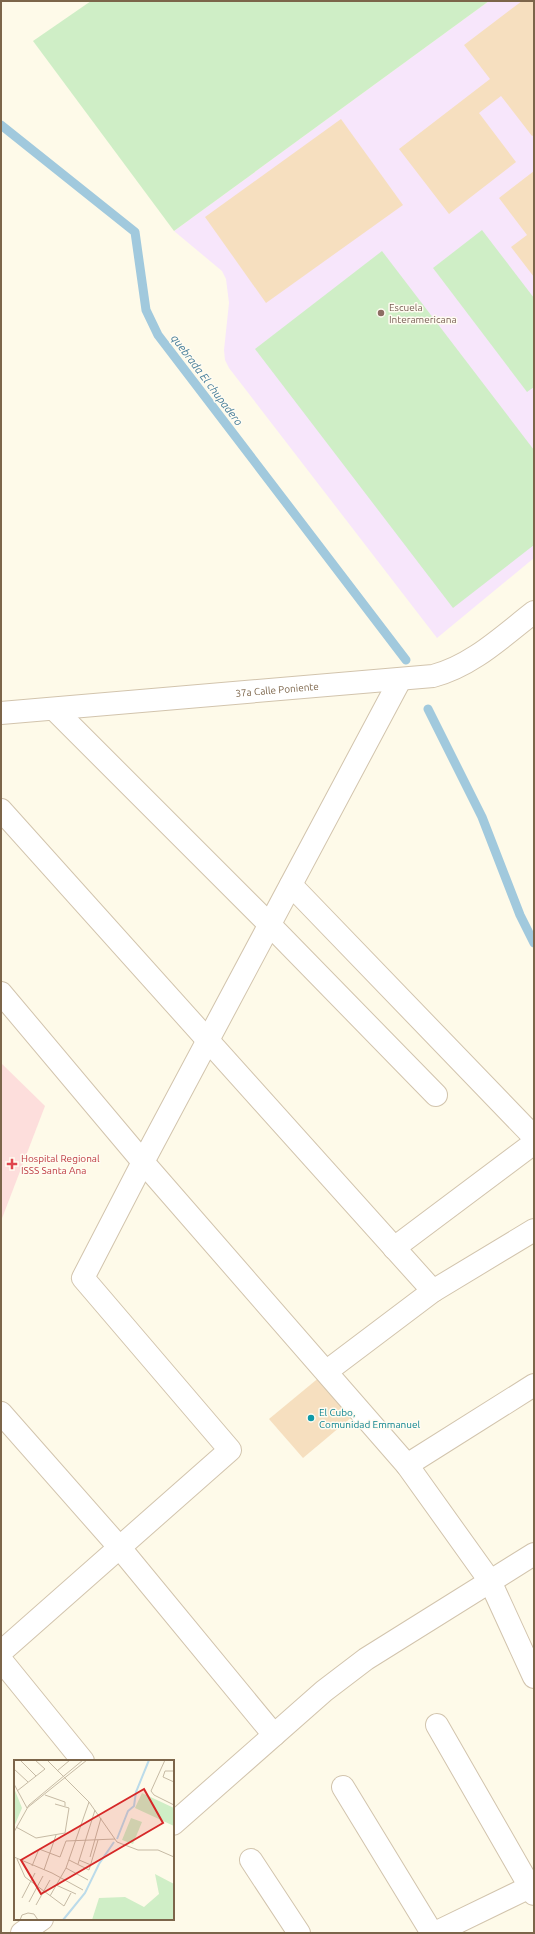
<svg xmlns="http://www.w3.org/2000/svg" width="535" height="1934" font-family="Ubuntu,sans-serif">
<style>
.education{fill:#f7e6fb}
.medical{fill:#fddedc}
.green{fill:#cfeec6}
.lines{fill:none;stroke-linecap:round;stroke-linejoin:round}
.stream{stroke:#a1c9dd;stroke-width:9}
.building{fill:#f6dfbf}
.minor-casing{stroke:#d2c4ad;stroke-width:24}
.minor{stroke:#fff;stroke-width:22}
.education-dot{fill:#8d6e63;stroke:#fffcf1;stroke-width:1.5}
.health-dot{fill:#e0444e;stroke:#fffcf1;stroke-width:1.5}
.culture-dot{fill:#0f9aa8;stroke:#fffcf1;stroke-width:1.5}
.labels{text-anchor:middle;stroke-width:3;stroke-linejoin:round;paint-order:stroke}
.education-label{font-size:10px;fill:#785e54;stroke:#fffcf1;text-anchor:start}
.street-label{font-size:10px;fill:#7c654a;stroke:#fffcf1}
.health-label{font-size:10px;fill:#be3a42;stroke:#fffcf1;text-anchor:start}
.culture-label{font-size:10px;fill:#0d838f;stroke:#fffcf1;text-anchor:start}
.water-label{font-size:11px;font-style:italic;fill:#437b98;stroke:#fffcf1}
.inset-river{fill:none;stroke:#bbdbea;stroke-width:2}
.inset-road{fill:none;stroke:#c6baa4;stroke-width:1}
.view{fill:#d62828;fill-opacity:0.15;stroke:#d62828;stroke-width:2}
.inset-edge{fill:none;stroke:#7c654a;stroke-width:2}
</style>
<rect width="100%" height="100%" fill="#fefae9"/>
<polygon class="education" points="489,1 534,1 534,558 437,638 229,368 225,360 224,350 229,303 226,279 222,271 174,231"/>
<polygon class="medical" points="1,1063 45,1106 1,1221"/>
<g class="green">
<polygon points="91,1 489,1 174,231 33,41"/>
<polygon points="482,230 534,298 534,387 527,392 433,268"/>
<polygon points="382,251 534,450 534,545 453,608 255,349"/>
</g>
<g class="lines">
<g class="stream">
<polyline points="1,125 135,232 146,310 158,335 406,660"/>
<polyline points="428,709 482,817 520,915 534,943"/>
</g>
</g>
<g class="building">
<polygon points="522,1 534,1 534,135 532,136 501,96 479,113 516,162 449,214 399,149 490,79 464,45"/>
<polygon points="341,119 403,205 266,303 205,217"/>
<polygon points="534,171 534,277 511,247 527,235 499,198"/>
<polygon points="321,1376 353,1416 303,1458 269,1419"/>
</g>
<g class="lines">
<g class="minor-casing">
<g id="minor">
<polyline points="54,709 270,925 436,1095"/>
<path id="s1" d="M1,713L433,676C472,666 503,636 534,612"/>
<polyline points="1,810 433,1291"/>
<polyline points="291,885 534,1137"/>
<polyline points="1,993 143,1162 407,1465 490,1581 534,1677"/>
<polyline points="394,1248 534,1143"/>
<polyline points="327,1371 433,1291 534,1230"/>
<polyline points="1,1413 120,1548 274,1735"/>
<polyline points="407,1465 534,1385"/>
<polyline points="1,1652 230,1450 83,1278 143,1162 400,680"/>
<polyline points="1,1660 83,1761"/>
<polyline points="437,1725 534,1894"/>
<polyline points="343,1787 432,1933"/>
<polyline points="173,1824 324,1691 366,1659 534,1554"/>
<polyline points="251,1860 299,1933"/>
<polyline points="22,1933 42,1919"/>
<polyline points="435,1933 534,1885"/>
</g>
</g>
<use href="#minor" class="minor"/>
</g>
<circle class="education-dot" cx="381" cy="313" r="4"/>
<path class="health-dot" d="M10 1158h4v4h4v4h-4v4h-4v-4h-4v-4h4z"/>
<circle class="culture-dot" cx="311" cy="1418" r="4"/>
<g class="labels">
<g class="education-label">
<text x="389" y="311">Escuela<tspan x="389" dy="12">Interamericana</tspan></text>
</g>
<g class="street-label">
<text dy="4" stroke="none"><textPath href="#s1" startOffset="277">37a Calle Poniente</textPath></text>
</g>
<g class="health-label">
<text x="21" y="1162">Hospital Regional<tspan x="21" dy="12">ISSS Santa Ana</tspan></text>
</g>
<g class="culture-label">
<text x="319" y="1416">El Cubo,<tspan x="319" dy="12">Comunidad Emmanuel</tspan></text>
</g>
<g class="water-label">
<text transform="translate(207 380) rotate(53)" y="4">quebrada El chupadero</text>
</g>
</g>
<g transform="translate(14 1760)">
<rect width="160" height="160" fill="#fefae9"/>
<path d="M0,28L8,48L0,67ZM128,33L160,48V66L121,48ZM117,58L128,62L119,84L108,80ZM141,114L160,124V160H78L85,138L111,137L130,147L145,134Z" fill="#cfeec6"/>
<path class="inset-river" d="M103,79L114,51L120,46L122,32L135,0M49,160L71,133L85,104L100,82"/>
<path class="inset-road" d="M6,0L22,16M33,0L75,42L103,82L124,90H144L160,97M151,0L137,31L140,35L160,45M0,9L14,22M43,11L56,0M160,11H151L149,17L160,22M0,24L13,48M3,31L31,9L21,0M31,35L51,42V46M13,48L73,0M2,67L22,78L51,73L55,48L41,44M0,72L15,45L69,0M0,97L38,113L69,130M76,97L87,58M3,99L11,117L50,146L57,133M55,100L75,110L84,80M65,100L77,105M64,104L81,50M18,106L25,89L46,97L52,81L101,79M52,108L74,120M30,110L42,75M42,125L62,134M36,136L52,108L75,42M8,138L21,113M15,142L29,116M22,145L36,120M6,160L8,155L14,153L20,154L24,160"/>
<path class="view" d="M130,29L149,63L27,134L7,100Z"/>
<rect width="160" height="160" class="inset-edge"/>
</g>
<rect width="535" height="1934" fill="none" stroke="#7c654a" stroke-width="4"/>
</svg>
